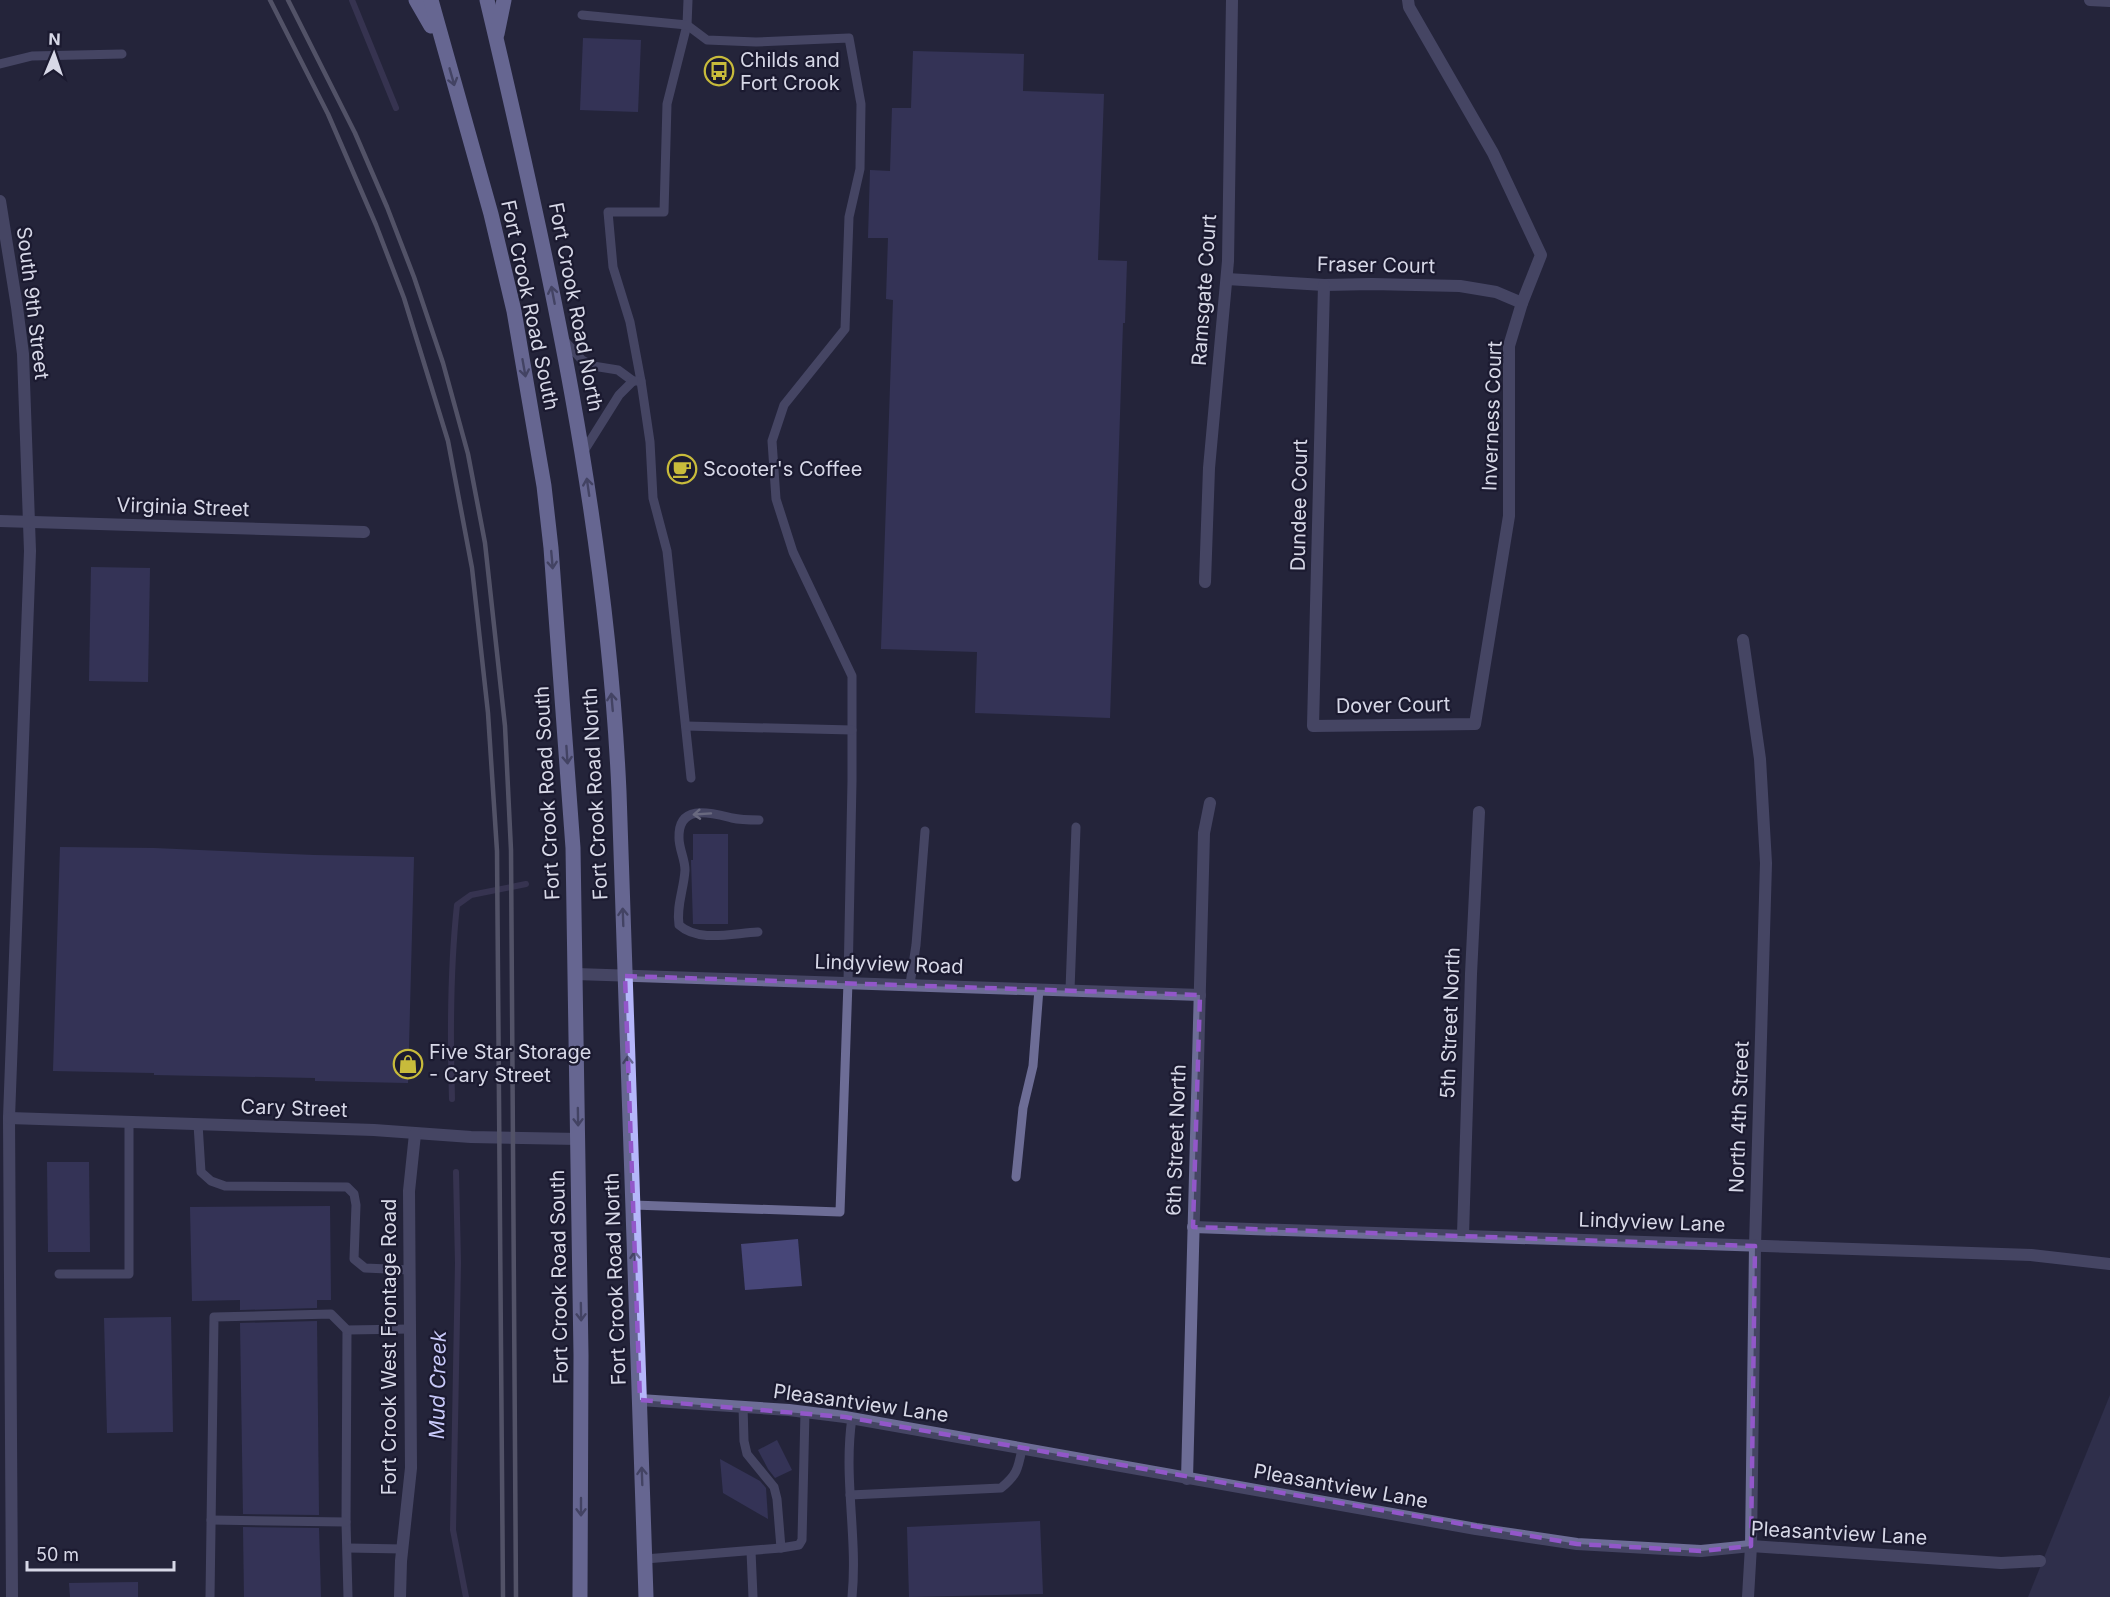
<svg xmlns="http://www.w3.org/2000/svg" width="2110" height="1597" font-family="Inter,sans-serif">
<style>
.green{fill:#3c3c5f}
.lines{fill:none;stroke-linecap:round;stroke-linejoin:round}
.stream{stroke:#4c466a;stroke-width:6}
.building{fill:#474678}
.service{stroke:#6d6d96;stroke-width:9}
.minor{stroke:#6d6d96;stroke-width:12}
.tertiary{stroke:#6d6d96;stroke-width:12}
.primary{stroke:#b5b6fa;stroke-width:15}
.rail{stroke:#8b8b9e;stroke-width:4.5}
.oneway{stroke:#686895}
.oneway2{stroke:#bcbdd3}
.marked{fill:none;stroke:#9257c9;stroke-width:4.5;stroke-dasharray:12 8;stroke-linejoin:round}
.labels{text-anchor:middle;stroke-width:4.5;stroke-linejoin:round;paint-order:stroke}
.poi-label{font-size:20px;fill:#d7d8e7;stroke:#1b1a30;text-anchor:start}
.street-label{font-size:20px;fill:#d7d8e7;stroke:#1b1a30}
.water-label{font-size:21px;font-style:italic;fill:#c8c9f9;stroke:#1b1a30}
</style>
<rect width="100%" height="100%" fill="#24243b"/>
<polygon class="green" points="2110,1395 2110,1597 2028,1597"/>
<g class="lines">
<g class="stream">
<polyline points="352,0 396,108"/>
<path d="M452,1099C450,1035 450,970 457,905L471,895L526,884"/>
<polyline points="456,1172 458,1263 453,1530 466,1597"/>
</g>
</g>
<g class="building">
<polygon points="583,38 641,40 638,112 580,110"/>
<polygon points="913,51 1024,54 1023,91 1104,94 1098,260 1127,261 1125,323 1123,323 1110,718 975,713 977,652 881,649 893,300 886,299 888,238 868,238 870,170 890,171 892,108 911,108"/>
<polygon points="675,459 691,460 690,480 674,479"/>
<polygon points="91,567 150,568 148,682 89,681"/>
<polygon points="693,834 728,834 728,924 693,924 691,860 693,860"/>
<polygon points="60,847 154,848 314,855 414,857 408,1083 315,1081 315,1078 154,1075 154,1073 53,1071"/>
<polygon points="47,1162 89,1162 90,1252 48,1252"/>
<polygon points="330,1206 331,1300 317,1300 317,1308 240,1310 240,1300 192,1301 190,1207"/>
<polygon points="798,1239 802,1286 745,1290 741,1244"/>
<polygon points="171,1317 173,1432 107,1433 104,1318"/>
<polygon points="317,1321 319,1515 243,1514 240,1323"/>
<polygon points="777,1440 792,1470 775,1478 768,1469 758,1450"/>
<polygon points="720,1459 760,1481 766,1488 768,1519 723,1493"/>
<polygon points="1040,1521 1043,1594 909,1597 907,1527"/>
<polygon points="243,1527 319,1528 321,1597 244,1597"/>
<polygon points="138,1582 138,1597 70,1597 69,1583"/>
</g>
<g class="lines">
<g class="service">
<polyline points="688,0 687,25 667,104 664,212 608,212 613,267 630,322 641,381 650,442 653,498 667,551 691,778"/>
<polyline points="582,15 687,25 707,40 756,42 849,38 861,104 860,169 849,217 845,329 784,405 772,441 776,499 793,552 852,676 852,781 848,982 840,1212 633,1205"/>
<polyline points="0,64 32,56 122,54"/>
<polyline points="563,339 582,360 593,366 618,370 633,381 641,381"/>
<polyline points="582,454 619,395 633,381"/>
<polyline points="686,726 852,730"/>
<path d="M758,932C733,933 699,943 679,925C676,906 684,889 685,870C685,859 679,849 679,838C678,803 711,813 732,818C741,820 750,820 759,820"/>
<polyline points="910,984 916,945 925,831"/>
<polyline points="1070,990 1076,827"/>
<polyline points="198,1124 201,1172 211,1181 225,1186 347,1187 354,1194 356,1205 354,1259 365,1268 410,1270"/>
<polyline points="1016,1177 1023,1108 1033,1066 1039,989"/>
<polyline points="59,1274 129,1274 129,1122"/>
<polyline points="347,1330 346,1522 348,1597"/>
<polyline points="743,1406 744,1441 747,1454 774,1487 777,1499 781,1548"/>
<path d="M850,1495L1001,1488C1017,1475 1018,1469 1022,1449"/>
<polyline points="211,1520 346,1522"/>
<polyline points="348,1548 403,1549"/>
<polyline points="751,1551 753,1597"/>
<polyline points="645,1559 781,1548 799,1545 802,1540 805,1412"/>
<polyline points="210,1597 214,1317 331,1314 347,1330 410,1329"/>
<path d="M852,1597C858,1537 843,1478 852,1418"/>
</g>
<g class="minor">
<polyline points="0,201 17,307 23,354 30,551 9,1118 12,1597"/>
<polyline points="1227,279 1324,285 1372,284 1460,286 1496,292 1522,303"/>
<polyline points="1324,285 1313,726 1475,724 1509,516 1509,346 1522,303 1541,255 1493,153 1409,7 1408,0"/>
<polyline points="0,521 364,532"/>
<polyline points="1205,582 1209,468 1228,261 1232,0"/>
<polyline points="1743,640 1760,759 1766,863 1755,1246 1751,1546 1748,1597"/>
<polyline points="576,974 1200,995"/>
<polyline points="9,1118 374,1130 471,1137 579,1139"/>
<polyline points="1193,1227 2031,1255 2110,1264"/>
<polyline points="1463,1235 1471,974 1479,812"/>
<polyline points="640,1400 789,1410 845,1417 1476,1529 1577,1544 1701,1551 1751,1546 2001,1563 2040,1561"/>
<polyline points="1187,1479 1204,833 1210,803"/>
<polyline points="400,1597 401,1561 411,1468 409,1191 415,1134"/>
</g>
<polyline class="tertiary" points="2090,0 2110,1"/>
<g class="primary">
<polyline points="416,0 431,26"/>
<polyline points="431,0 491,214 514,311 544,486 551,548 573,848 581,1355 580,1597"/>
<path d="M487,0C549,261 607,524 619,792L646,1597"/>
<polyline points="497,34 504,0"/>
</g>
<g class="rail">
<polyline points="270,0 328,114 376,225 404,298 448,441 472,568 488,713 497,851 503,1597"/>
<polyline points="288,0 355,133 387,207 414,277 443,363 468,454 485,543 505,726 511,850 516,1597"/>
</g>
</g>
<defs><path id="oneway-shaft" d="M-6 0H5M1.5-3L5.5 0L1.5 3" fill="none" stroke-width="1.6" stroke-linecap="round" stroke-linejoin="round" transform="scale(1.5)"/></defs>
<g class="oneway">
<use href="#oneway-shaft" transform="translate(452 77) rotate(74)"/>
<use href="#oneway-shaft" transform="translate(553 295) rotate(-101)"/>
<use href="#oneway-shaft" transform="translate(524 368) rotate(80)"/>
<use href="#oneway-shaft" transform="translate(588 487) rotate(-98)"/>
<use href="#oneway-shaft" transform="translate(552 560) rotate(85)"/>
<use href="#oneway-shaft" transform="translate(612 702) rotate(-95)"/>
<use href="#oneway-shaft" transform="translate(567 755) rotate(86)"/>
<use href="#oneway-shaft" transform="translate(623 917) rotate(-92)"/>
<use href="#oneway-shaft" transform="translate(628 1065) rotate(-92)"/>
<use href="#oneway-shaft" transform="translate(578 1117) rotate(89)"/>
<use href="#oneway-shaft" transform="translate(635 1260) rotate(-92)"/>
<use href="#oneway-shaft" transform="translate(581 1312) rotate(89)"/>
<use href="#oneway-shaft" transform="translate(642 1476) rotate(-92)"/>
<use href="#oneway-shaft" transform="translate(581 1507) rotate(90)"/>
</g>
<use class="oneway2" href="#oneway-shaft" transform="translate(702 814) rotate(176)"/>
<path d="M0 0H2110V1597H0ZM625,976L1200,995L1193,1227L1755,1246L1751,1546L1701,1551L1577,1544L845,1417L640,1400Z" fill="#24243b" fill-opacity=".55" fill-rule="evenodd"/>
<path class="marked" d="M625,976L1200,995L1193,1227L1755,1246L1751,1546L1701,1551L1577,1544L845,1417L640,1400Z"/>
<defs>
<g id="bus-ring" transform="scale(1.5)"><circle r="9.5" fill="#1b1a30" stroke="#c8bb3b" stroke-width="1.5"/><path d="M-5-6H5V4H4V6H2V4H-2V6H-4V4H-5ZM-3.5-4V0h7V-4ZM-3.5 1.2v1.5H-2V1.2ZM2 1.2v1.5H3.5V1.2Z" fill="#c8bb3b"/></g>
<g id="cafe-ring" transform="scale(1.5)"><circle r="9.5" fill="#1b1a30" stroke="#c8bb3b" stroke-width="1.5"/><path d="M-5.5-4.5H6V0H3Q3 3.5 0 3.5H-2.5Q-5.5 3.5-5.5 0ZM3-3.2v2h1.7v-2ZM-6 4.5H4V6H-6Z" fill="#c8bb3b"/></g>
<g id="shop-ring" transform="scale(1.5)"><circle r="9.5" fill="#1b1a30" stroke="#c8bb3b" stroke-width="1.5"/><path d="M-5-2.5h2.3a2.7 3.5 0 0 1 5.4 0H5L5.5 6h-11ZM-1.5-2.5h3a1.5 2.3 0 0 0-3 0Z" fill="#c8bb3b"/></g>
</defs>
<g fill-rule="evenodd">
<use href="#bus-ring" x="719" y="71"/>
<use href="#cafe-ring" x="682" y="469"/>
<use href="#shop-ring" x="408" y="1064"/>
</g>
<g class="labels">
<g class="poi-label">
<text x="740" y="67">Childs and<tspan x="740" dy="23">Fort Crook</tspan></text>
<text x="703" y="476">Scooter's Coffee</text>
<text x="429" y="1059">Five Star Storage<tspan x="429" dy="23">- Cary Street</tspan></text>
</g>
<g class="street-label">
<text transform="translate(1376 265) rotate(1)" y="7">Fraser Court</text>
<text transform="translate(1204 290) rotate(-86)" y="7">Ramsgate Court</text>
<text transform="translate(33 303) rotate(83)" y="7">South 9th Street</text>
<text transform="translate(530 305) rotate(78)" y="7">Fort Crook Road South</text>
<text transform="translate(576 307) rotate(79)" y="7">Fort Crook Road North</text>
<text transform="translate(1492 416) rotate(-88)" y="7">Inverness Court</text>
<text transform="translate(1299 505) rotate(-89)" y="7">Dundee Court</text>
<text transform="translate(183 507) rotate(2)" y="7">Virginia Street</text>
<text transform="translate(1393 705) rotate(-1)" y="7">Dover Court</text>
<text transform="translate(547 793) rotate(-93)" y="7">Fort Crook Road South</text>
<text transform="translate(595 794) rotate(-93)" y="7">Fort Crook Road North</text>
<text transform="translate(889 964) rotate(2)" y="7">Lindyview Road</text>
<text transform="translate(1450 1023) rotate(-88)" y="7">5th Street North</text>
<text transform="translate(294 1108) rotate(2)" y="7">Cary Street</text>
<text transform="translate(1739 1117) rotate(-88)" y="7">North 4th Street</text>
<text transform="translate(1176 1140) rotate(-88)" y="7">6th Street North</text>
<text transform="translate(1652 1222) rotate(2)" y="7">Lindyview Lane</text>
<text transform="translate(559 1277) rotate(-91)" y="7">Fort Crook Road South</text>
<text transform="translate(615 1279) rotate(-92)" y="7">Fort Crook Road North</text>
<text transform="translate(389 1347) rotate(-90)" y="7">Fort Crook West Frontage Road</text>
<text transform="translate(861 1403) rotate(8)" y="7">Pleasantview Lane</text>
<text transform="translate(1341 1486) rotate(10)" y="7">Pleasantview Lane</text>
<text transform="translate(1839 1533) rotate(3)" y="7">Pleasantview Lane</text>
</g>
<g class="water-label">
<text transform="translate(438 1385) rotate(-89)" y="7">Mud Creek</text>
</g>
</g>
<g transform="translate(54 54) rotate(2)" stroke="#1b1a30" stroke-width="4.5" paint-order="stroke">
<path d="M0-4.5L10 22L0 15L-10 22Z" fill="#d7d8e7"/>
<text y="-9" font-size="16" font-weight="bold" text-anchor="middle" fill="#d7d8e7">N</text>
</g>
<path d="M27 1561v9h147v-9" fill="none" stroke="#d7d8e7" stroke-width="3"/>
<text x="36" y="1561" font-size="18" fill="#d7d8e7" stroke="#1b1a30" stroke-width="4.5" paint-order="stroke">50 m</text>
</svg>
